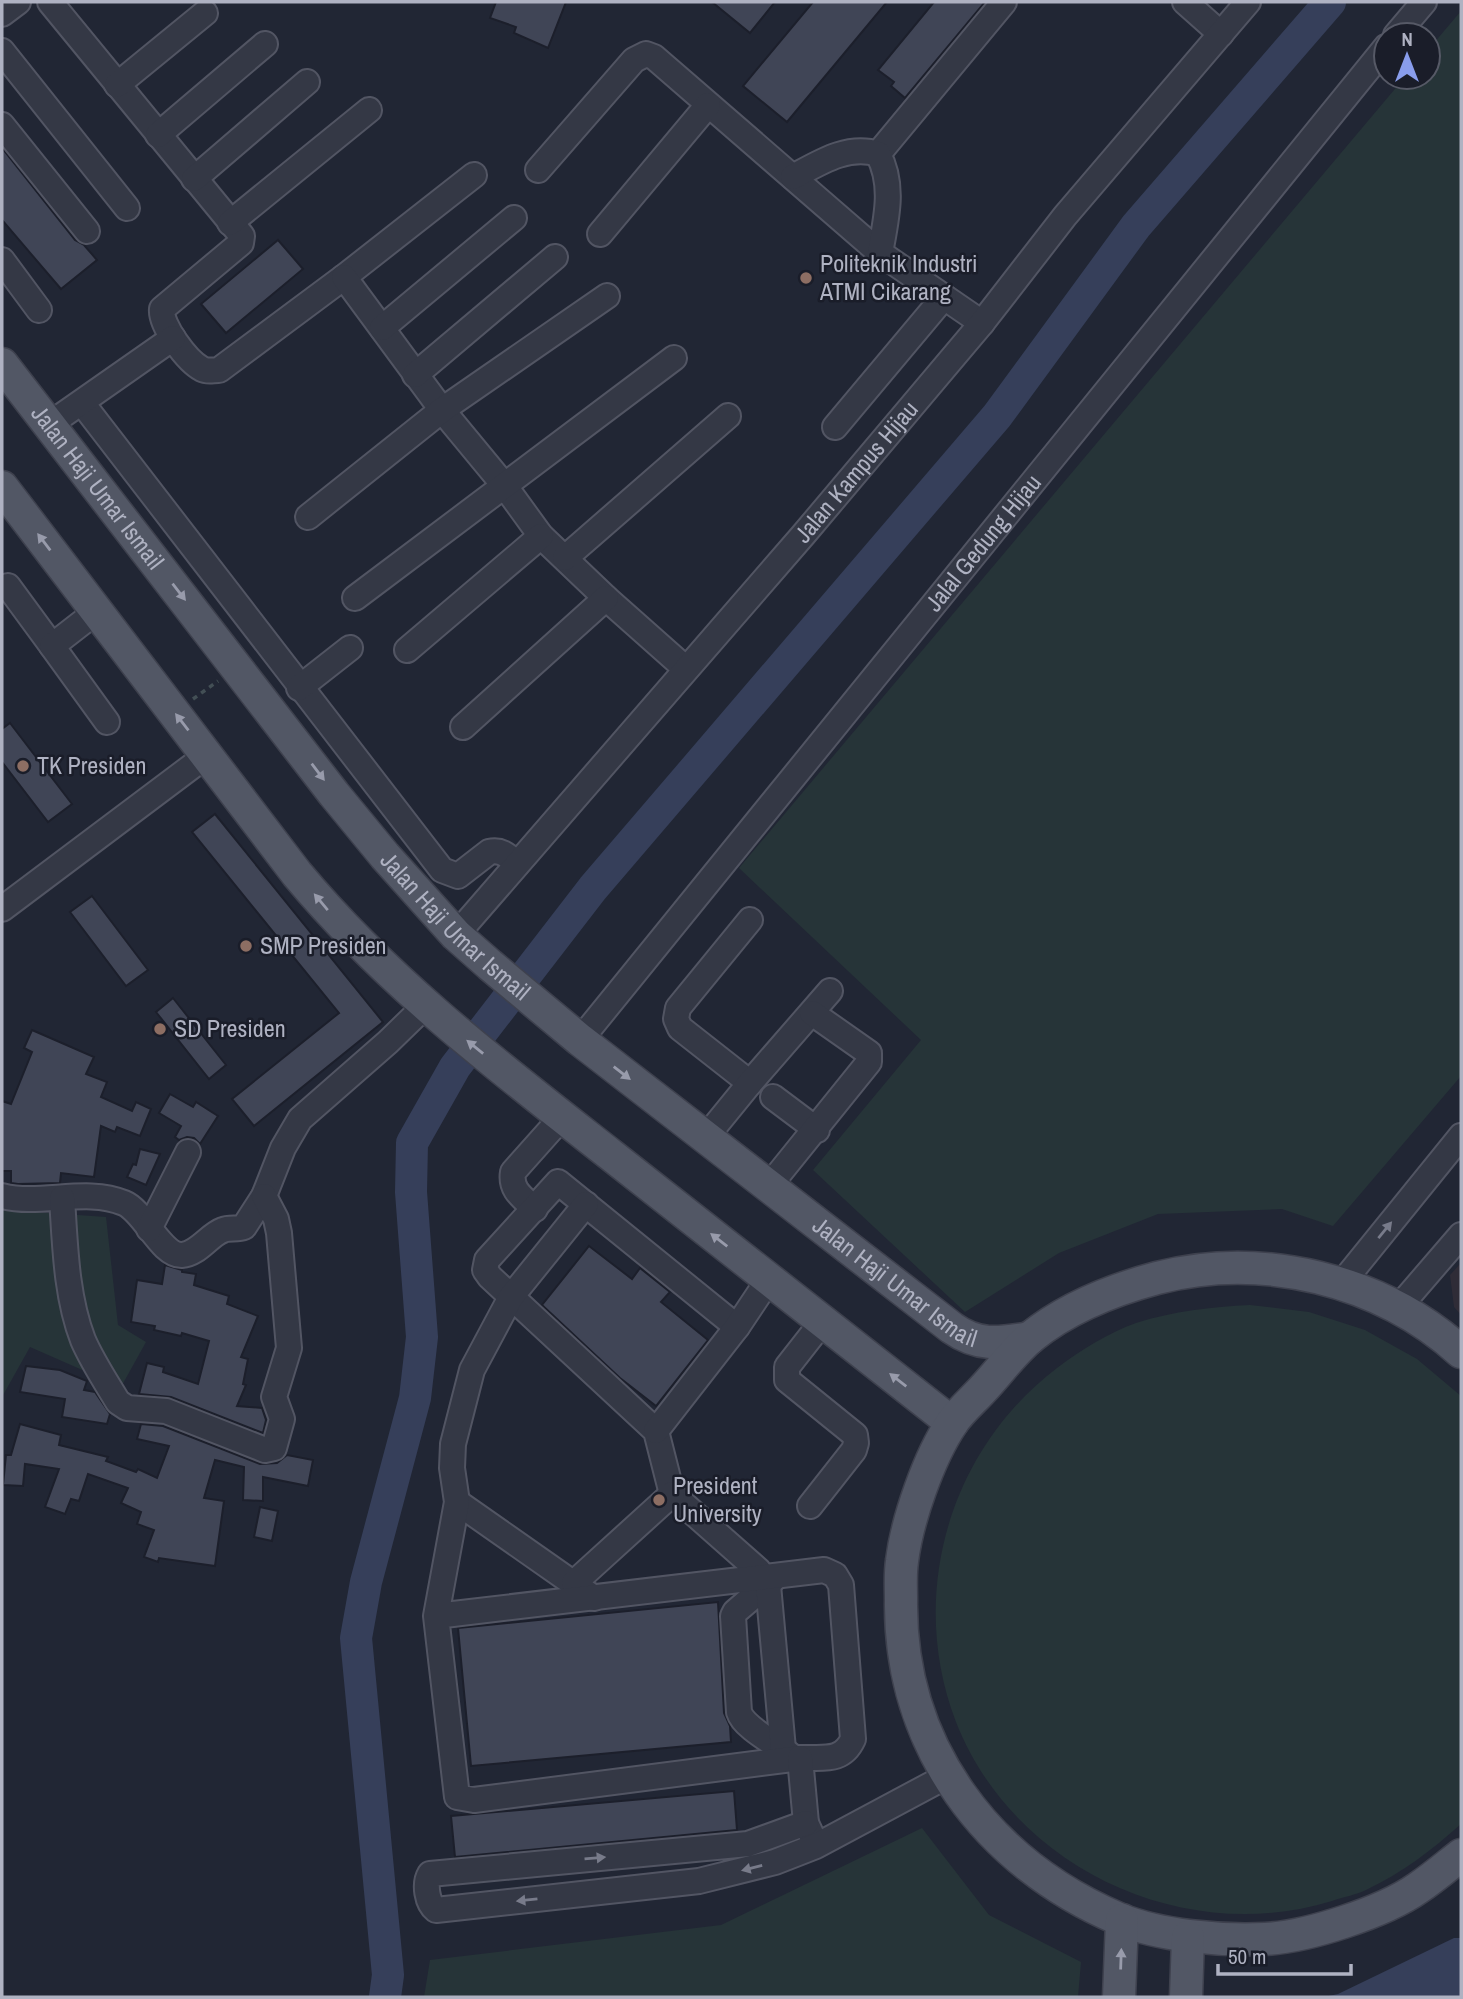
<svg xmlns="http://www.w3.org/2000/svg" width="1463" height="1999" font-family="'Archivo Narrow',sans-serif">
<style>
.medical{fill:#2f2c37}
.green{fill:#263438}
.water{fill:#363f5a}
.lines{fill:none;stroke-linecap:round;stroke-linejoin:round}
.river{stroke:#363f5a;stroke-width:32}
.building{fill:#404556;stroke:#1c1f2b;stroke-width:2}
.minor-casing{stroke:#525563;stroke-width:28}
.major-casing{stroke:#3e414e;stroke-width:35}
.path{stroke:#434f55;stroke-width:3.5;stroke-dasharray:5 5;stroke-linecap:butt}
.minor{stroke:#343845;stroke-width:24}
.major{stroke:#525765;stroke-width:32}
.oneway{fill:#989bab}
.oneway2{fill:#787b8a}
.education-dot{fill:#8d6e63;stroke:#1a1d29;stroke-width:2.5}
.labels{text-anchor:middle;stroke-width:5;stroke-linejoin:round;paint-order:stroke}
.poi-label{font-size:24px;fill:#afb2c2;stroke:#1a1d29;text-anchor:start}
.street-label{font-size:24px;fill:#afb2c2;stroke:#1a1d29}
</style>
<rect width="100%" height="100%" fill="#212634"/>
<polygon class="medical" points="1461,1263 1461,1315 1454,1307 1450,1275"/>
<g class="green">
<polygon points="1461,11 1461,1076 1333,1226 1282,1209 1158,1214 1059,1253 965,1312 813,1170 921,1040 739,868 1405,77 1428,77 1428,50"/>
<polygon points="2,1208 7,1210 106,1217 118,1325 146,1342 121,1387 30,1347 2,1397"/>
<path d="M1250,1305L1309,1312L1365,1330L1417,1359L1461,1396V1824C1432,1850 1402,1873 1366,1890C1356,1895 1343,1897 1332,1901C1184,1947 1013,1868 956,1722C907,1595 949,1450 1057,1368C1081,1350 1108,1333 1136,1323C1174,1311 1211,1307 1250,1305Z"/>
<polygon points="922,1828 989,1915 1081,1962 1078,1997 424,1997 430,1960 721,1925"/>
</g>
<polygon class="water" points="1454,1938 1461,1938 1461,1997 1324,1997 1338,1994"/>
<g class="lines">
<polyline class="river" points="385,1997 388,1975 356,1638 366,1582 415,1398 422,1337 411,1192 412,1143 455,1067 593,888 997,416 1136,226 1330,2"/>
</g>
<g class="building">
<polygon points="496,2 566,2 548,48 514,33 516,27 490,18"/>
<polygon points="712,2 775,2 750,33"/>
<polygon points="813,2 887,2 787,122 743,86"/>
<polygon points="934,2 985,2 905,98 891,86 894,82 878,70"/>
<polygon points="2,148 75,240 84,245 97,260 61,289 2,220"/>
<polygon points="278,240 303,269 226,333 201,304"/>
<polygon points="10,723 72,804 48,822 2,762 2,729"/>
<polygon points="215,814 383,1022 254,1126 232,1099 339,1013 192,832"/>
<polygon points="92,896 148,970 126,986 70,912"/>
<polygon points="173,998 226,1065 209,1079 156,1012"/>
<polygon points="32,1030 94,1057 86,1074 107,1082 101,1097 132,1111 136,1102 151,1109 140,1136 117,1127 115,1132 101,1126 94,1177 61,1173 60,1183 18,1184 11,1183 11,1171 2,1171 2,1101 11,1104 32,1052 24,1048"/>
<polygon points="170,1094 193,1107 196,1102 218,1116 200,1144 194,1138 187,1137 179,1140 175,1137 181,1126 159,1113"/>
<polygon points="140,1149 160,1154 146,1185 127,1177 133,1164 136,1165"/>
<polygon points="589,1246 632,1279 640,1268 670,1292 661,1302 708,1340 656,1406 620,1378 542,1305"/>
<polygon points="165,1265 182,1270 182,1272 196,1274 194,1285 229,1296 227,1304 258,1316 241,1357 248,1359 243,1384 246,1385 237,1406 262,1408 266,1420 263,1433 171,1397 139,1394 147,1363 164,1367 163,1372 198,1384 209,1341 182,1333 181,1336 154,1330 155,1326 131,1322 137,1280 162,1284"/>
<polygon points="26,1366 60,1370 87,1381 84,1390 95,1392 110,1414 107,1424 62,1417 65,1399 20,1392"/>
<polygon points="20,1424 61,1435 59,1445 108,1457 106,1461 136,1472 138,1469 157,1478 169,1446 137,1439 141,1424 163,1426 260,1464 277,1463 287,1455 313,1460 308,1486 263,1477 263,1501 243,1500 244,1467 215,1460 204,1498 224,1501 215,1566 159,1558 158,1562 144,1557 154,1530 137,1524 141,1512 121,1503 128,1488 88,1474 79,1501 71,1499 65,1514 45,1507 59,1469 25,1464 23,1486 3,1485 6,1455 11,1455"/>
<polygon points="260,1507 278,1511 272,1541 254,1537"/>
<polygon points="718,1602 724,1713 730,1726 731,1742 471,1766 458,1628"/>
<polygon points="734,1791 737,1830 455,1857 451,1816"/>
</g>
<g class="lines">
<g class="minor-casing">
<g id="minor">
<path d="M50,2L242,236L241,243L162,309C160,325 187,361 202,369C208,372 212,370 219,370L344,277L474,175"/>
<polyline points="1185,2 1221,34"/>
<polyline points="2,14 18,2"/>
<polyline points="1396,35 1424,2"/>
<polyline points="2,51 127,208"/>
<polyline points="117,85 205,13"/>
<polyline points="2,125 87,231"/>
<polyline points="158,135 265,44"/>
<polyline points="878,154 1004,2"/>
<polyline points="538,170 634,60 646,54 654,57 880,253 982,323"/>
<path d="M793,177C819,163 848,144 878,154C895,185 886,220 880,253"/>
<polyline points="194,179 307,82"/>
<polyline points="230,223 369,110"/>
<polyline points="600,234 708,105"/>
<polyline points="2,260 39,310"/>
<polyline points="344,277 442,410 504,485 541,536 606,598 686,669"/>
<polyline points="382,328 514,218"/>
<polyline points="415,375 555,257"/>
<path d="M82,403L442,870L458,876L489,852C502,849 508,856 517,864"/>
<polyline points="50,424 173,338"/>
<polyline points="835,427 944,297"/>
<polyline points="308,517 442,410 607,296"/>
<polyline points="565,558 728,416"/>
<polyline points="8,586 52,646"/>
<polyline points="355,598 674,358"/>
<polyline points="97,611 52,646 107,722"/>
<polyline points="407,650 541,536"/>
<polyline points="299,688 350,648"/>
<polyline points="463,727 606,598"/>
<polyline points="2,909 207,755"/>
<path id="s1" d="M456,935L804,534L982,323L1065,216L1248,2"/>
<path id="s2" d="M580,1040L1386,47"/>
<polyline points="750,1083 680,1028 676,1019 678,1008 750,920"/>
<polyline points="773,1097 817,1130"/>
<polyline points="706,1137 750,1083 830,991"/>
<polyline points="769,1186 869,1062 869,1053 812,1013"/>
<path d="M2,1196C41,1206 86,1187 124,1203C144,1211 161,1256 182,1255C198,1254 209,1235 223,1230C230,1227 237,1230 244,1227L264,1196L283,1148L300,1119L388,1042L425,1006"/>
<path d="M62,1198C65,1244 66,1296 83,1340C92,1361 106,1382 118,1402L127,1408L166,1411L265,1450L274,1448L282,1419L274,1397L289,1348L279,1233L276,1219L264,1196"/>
<path d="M535,1209C522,1197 510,1190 513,1172L562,1117"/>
<polyline points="149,1229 188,1152"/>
<polyline points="1342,1283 1461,1136"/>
<polyline points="1399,1307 1461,1235"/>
<polyline points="737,1327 558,1182 487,1260 485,1270 490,1277 656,1431 672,1494 758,1570 763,1577"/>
<polyline points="656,1431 737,1327 769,1279"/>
<polyline points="457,1502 594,1598"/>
<polyline points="810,1506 854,1450 856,1443 855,1435 787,1380 787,1367 823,1321"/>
<path d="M777,1576L735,1612L733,1616L739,1712C744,1729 781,1746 795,1759"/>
<polyline points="574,1583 672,1494"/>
<polyline points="768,1585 783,1749"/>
<path d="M436,1616L824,1570L835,1575L841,1585L853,1739C842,1763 823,1757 800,1758L474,1800L457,1797L436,1616L457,1502L452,1468L453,1444L472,1370L511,1297L586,1204"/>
<polyline points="800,1758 806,1823 812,1836"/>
<path d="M806,1823L748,1844L430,1874C424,1884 427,1903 436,1910L699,1881L775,1862L816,1846L947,1776"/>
</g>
</g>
<g class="major-casing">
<g id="major">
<path id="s3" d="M2,364L334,794L385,856L456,935L490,965L580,1040L952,1328C979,1347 999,1343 1030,1338"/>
<path d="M2,487L297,874C388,983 500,1068 611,1155C725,1244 839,1333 952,1423"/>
<path d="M1461,1352C1380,1279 1262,1251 1157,1278C1112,1290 1067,1308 1031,1337C1013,1352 999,1372 983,1389C973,1400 960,1411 952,1423C929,1457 907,1520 902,1561C900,1574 901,1587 901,1600C899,1746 987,1863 1119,1919C1160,1936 1221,1941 1265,1939C1307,1937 1384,1912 1418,1888C1433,1878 1447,1866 1461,1855"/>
<polyline points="1119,1997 1122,1920"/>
<polyline points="1186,1997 1188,1937"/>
</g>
</g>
<polyline class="path" points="193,699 218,681"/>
<use href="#minor" class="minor"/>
<use href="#major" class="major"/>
</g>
<defs><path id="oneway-solid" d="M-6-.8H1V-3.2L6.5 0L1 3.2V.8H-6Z" transform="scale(1.75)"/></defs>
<g class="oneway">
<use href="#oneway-solid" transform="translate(44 542) rotate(-127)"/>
<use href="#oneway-solid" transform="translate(179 592) rotate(52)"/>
<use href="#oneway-solid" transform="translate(182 722) rotate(-128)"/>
<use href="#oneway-solid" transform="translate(318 772) rotate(53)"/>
<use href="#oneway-solid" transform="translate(321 902) rotate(-130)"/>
<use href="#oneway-solid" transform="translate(475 1047) rotate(-141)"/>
<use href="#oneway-solid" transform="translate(622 1073) rotate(38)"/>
<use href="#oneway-solid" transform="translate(719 1240) rotate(-142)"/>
<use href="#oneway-solid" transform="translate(898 1380) rotate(-142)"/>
<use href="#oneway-solid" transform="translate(1121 1959) rotate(-88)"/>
</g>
<g class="oneway2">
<use href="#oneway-solid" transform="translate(1385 1230) rotate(-51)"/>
<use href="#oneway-solid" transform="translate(595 1858) rotate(-5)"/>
<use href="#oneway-solid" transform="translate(752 1868) rotate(166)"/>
<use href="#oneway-solid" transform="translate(527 1900) rotate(174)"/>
</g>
<g class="education-dot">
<circle cx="806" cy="278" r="7"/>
<circle cx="23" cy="766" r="7"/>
<circle cx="246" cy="946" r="7"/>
<circle cx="160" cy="1029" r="7"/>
<circle cx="659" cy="1500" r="7"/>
</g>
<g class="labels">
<g class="poi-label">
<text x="820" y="272">Politeknik Industri<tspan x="820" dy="28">ATMI Cikarang</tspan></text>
<text x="37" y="774">TK Presiden</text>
<text x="260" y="954">SMP Presiden</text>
<text x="174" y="1037">SD Presiden</text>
<text x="673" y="1494">President<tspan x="673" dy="28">University</tspan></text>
</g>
<g class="street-label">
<text dy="8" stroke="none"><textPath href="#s1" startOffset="612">Jalan Kampus Hijau</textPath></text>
<text dy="8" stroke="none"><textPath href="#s3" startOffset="156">Jalan Haji Umar Ismail</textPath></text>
<text dy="8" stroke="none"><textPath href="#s2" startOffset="640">Jalal Gedung Hijau</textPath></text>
<text dy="8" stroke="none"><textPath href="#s3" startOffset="723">Jalan Haji Umar Ismail</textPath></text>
<text dy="8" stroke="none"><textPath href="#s3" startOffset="1290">Jalan Haji Umar Ismail</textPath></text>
</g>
</g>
<rect width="1463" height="1999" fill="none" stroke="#afb2c2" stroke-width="7"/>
<g transform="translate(1407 56)"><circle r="33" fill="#1a1d29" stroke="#565966" stroke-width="2"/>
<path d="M0-5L12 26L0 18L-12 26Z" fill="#899dec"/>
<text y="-10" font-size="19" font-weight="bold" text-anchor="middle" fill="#afb2c2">N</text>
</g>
<path d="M1218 1964v10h133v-10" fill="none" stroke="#afb2c2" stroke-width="3.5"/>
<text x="1228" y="1964" font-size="21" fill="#afb2c2" stroke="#1a1d29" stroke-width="5" paint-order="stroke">50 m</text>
</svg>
